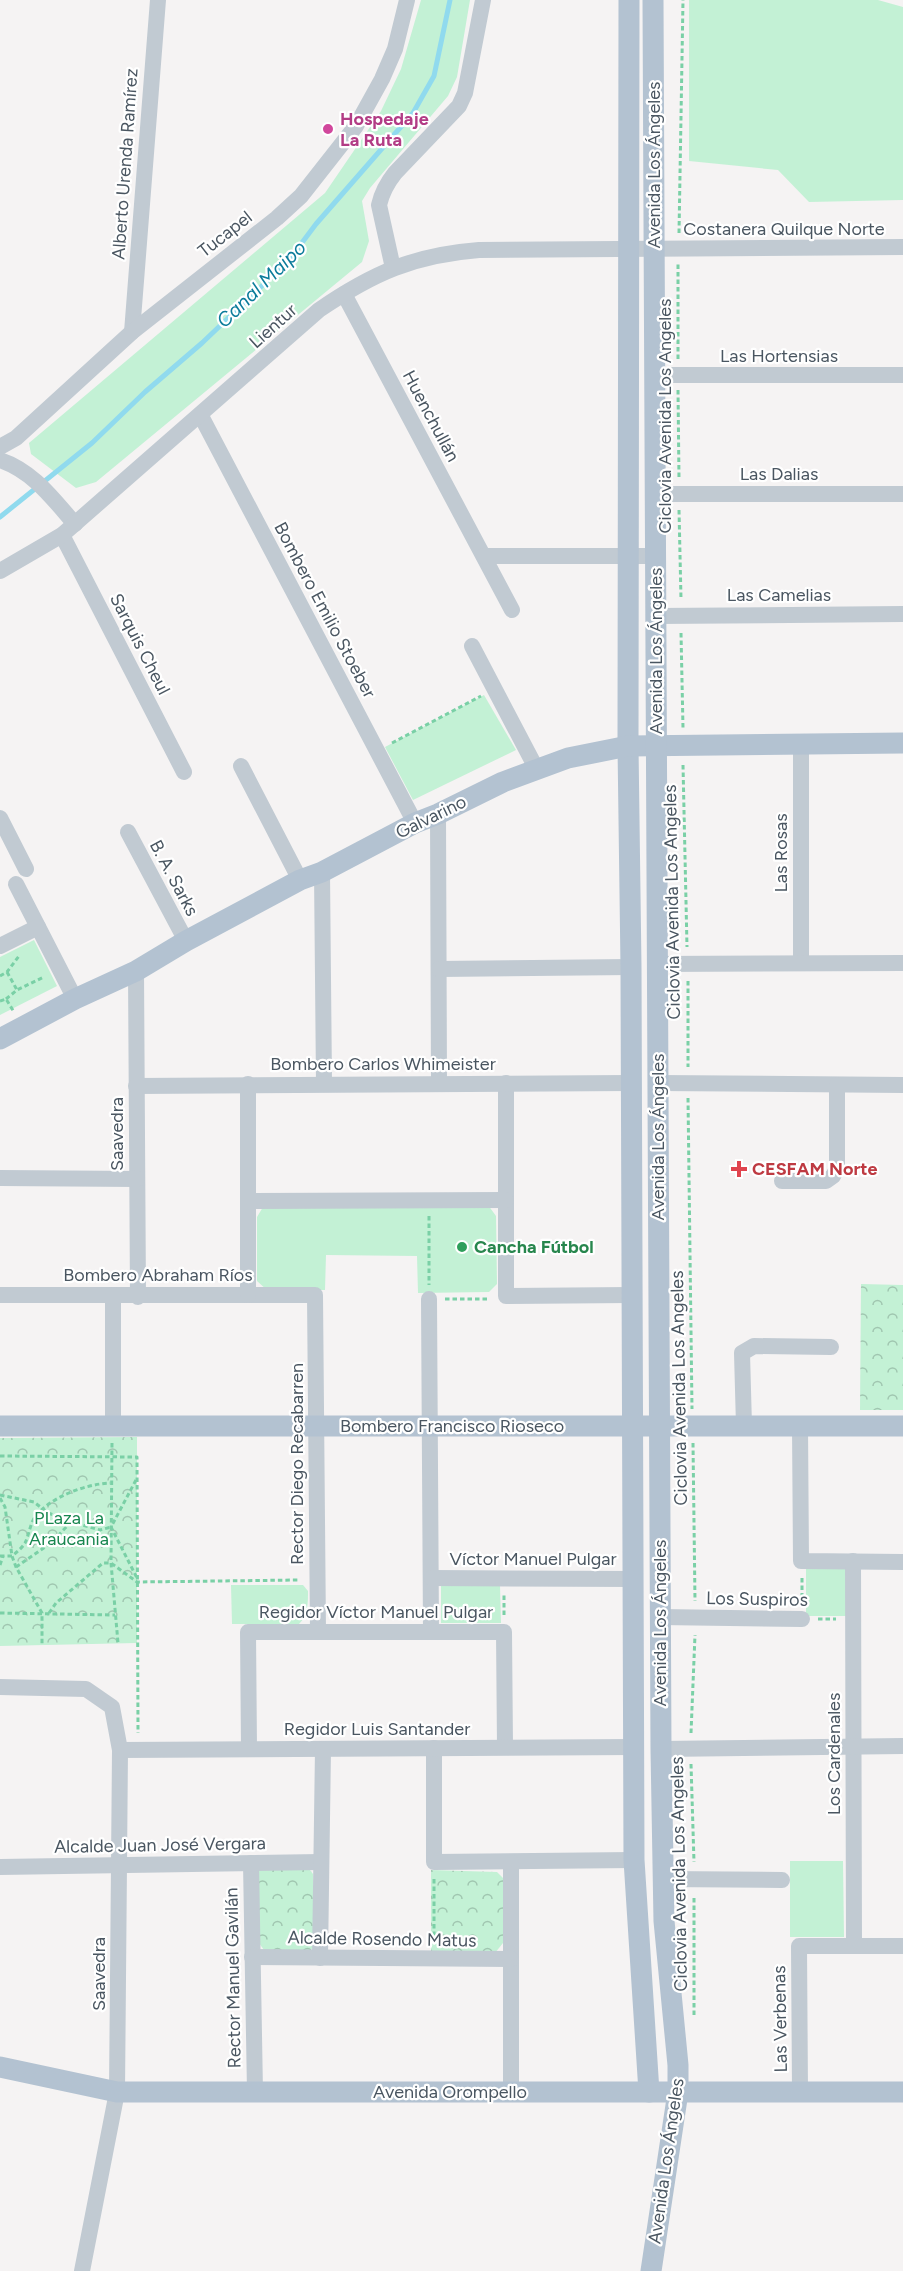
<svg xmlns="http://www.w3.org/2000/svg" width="903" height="2271" font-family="Figtree,sans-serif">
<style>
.grass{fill:#c3f1d5}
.forest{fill:url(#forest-crowns)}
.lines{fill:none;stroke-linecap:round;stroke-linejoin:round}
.stream{stroke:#90daee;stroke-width:5}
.path{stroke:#7ad0a6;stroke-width:3;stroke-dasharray:4.5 3;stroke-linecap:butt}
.minor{stroke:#c1cad2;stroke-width:16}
.major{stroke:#b3c2d1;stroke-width:21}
.hotel-dot{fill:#d1479c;stroke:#fff;stroke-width:2}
.health-dot{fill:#e0444e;stroke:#fff;stroke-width:2}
.leisure-dot{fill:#2e9e5b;stroke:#fff;stroke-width:2}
.labels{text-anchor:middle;stroke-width:4.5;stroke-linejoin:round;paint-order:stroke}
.hotel-label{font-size:18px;font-weight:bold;fill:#b23c85;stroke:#fff;text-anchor:start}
.street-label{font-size:18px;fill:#4a5661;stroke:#fff}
.health-label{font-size:18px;font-weight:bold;fill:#be3a42;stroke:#fff;text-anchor:start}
.leisure-label{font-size:18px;font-weight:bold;fill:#27864d;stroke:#fff;text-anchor:start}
.park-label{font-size:18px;fill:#17864f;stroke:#fff}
.water-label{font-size:20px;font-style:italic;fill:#0c7c9b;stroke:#fff}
</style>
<defs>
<pattern id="forest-crowns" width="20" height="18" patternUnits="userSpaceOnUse" patternTransform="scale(1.5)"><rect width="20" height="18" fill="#c3f1d5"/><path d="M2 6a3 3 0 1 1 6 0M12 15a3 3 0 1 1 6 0" fill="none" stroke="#a0c6b0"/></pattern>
</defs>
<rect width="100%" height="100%" fill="#f5f3f3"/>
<g class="grass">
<polygon points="421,0 470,0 457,77 448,96 370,188 362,201 369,241 362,262 96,482 76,488 31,454 29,443 325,193 381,111 401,69"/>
<polygon points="689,0 878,0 903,7 903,200 809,202 778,170 689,161"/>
<polygon points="484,695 516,750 413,800 385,747"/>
<polygon points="34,940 57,986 0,1015 0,957"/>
<polygon points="488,1205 496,1216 497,1284 489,1292 418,1293 417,1256 326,1255 325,1290 267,1290 257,1281 257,1217 263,1207"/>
<polygon points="847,1565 848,1616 806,1616 806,1566"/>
<path d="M231,1585H303L308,1591C308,1603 308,1615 299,1624H232Z"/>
<polygon points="441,1585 500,1585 501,1623 441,1623"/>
<polygon points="790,1861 843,1861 844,1937 790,1937"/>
</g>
<g class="forest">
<polygon points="861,1284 903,1285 903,1410 860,1410"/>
<polygon points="137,1437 137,1643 0,1646 0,1438"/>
<polygon points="263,1865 307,1866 313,1874 314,1946 310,1951 264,1950 256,1939 257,1873"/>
<polygon points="431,1870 497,1872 504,1879 503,1943 495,1953 431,1952"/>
</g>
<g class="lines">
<polyline class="stream" points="0,517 92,443 145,392 202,343 289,260 316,224 413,113 434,76 450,0"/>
<g class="path">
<polyline points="679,233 683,0"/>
<polyline points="678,359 678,264"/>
<polyline points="678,390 679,479"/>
<polyline points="679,510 681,599"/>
<polyline points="681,633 683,728"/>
<polyline points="392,743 481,696"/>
<polyline points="683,765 687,947"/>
<polyline points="7,972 17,990"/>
<polyline points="0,976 7,972 19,956"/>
<polyline points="688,981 688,1067"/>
<polyline points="6,999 17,990 44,977"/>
<polyline points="0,1001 6,999 14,1012"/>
<polyline points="688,1098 692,1409"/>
<polyline points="429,1216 429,1285"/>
<polyline points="445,1299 490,1299"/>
<polyline points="112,1443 111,1563 118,1643"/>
<polyline points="693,1443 695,1601"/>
<polyline points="0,1456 137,1457 138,1733"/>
<polyline points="136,1480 111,1527 137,1578"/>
<polyline points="0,1495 34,1502 48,1513 79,1524 100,1530 111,1527"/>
<polyline points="0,1498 5,1507 12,1556 16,1567 42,1613 42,1644"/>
<path d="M0,1556H12C17,1552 22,1548 25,1543C29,1535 30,1524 35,1517C50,1497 86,1484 110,1483"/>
<polyline points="0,1565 3,1556"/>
<polyline points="16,1567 51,1543 71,1522"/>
<polyline points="802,1578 802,1604"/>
<polyline points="0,1613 115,1615"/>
<polyline points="49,1613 56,1603 103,1563 111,1563 137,1582 300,1580"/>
<polyline points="504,1615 504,1595"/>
<polyline points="818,1619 836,1619"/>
<polyline points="691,1733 695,1635"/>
<polyline points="691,1764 694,1862"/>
<polyline points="434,1879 434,1942"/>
<polyline points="694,2015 694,1896"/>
</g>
<g class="minor">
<path d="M393,268L379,205C382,192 387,183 395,173L459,106L465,93L483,0"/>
<polyline points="344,294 512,610"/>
<polyline points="132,332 158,0"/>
<polyline points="655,375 903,375"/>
<polyline points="201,416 415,823"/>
<polyline points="0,447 16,438 132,332 277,218 301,196 356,126 382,79 395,49 407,0"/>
<path d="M0,460C33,471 53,499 75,524"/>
<polyline points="655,494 903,494"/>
<polyline points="62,535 184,772"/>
<polyline points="484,556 655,556"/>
<path d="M0,571L62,535L319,310C373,273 414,255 479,250L903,247"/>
<polyline points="656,616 903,614"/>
<polyline points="472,646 536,768"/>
<polyline points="801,744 801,963"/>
<polyline points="241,766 300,880"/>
<polyline points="438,814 439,1083"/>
<polyline points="0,818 26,869"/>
<polyline points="128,832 186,941"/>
<polyline points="322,872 324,1084"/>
<polyline points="16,884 75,999"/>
<polyline points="0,946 38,927"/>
<polyline points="657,964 903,963"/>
<polyline points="439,969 631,967"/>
<polyline points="136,971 138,1297"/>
<polyline points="506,1083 506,1296 631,1295"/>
<polyline points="658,1083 903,1085"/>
<polyline points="136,1086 630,1083"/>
<polyline points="0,1178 137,1179"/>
<polyline points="782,1181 826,1181 833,1176 837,1169 837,1085"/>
<polyline points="249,1201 506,1200"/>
<polyline points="0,1295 315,1295 318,1632"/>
<polyline points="113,1295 113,1426"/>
<polyline points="248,1295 248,1084"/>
<polyline points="429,1299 431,1632"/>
<polyline points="744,1426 742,1353 754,1346 831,1347"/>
<polyline points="800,1426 801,1561 903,1562"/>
<polyline points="853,1561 854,1946"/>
<polyline points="432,1578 634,1579"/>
<polyline points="660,1617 802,1619"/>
<polyline points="0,1687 86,1689 112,1707 120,1750 117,2092 82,2271"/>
<polyline points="434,1748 434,1862 634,1860"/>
<polyline points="249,1749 248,1632 504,1632 505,1747"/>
<polyline points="661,1749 903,1746"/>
<polyline points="120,1750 634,1747"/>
<polyline points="251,1863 255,2092"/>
<polyline points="511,1863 511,2092"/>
<polyline points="0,1867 321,1862"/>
<polyline points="663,1879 782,1880"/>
<polyline points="252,1957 511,1959"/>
<polyline points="320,1958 323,1749"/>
<polyline points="800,2092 799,1946 903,1946"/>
</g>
<g class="major">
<polyline points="629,0 628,746 631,967 634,1860 649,2092"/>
<polyline points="0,1039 75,999 136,971 186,941 300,880 322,872 415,823 438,814 503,782 568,758 628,746 903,743"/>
<polyline points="0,1426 903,1426"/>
<polyline points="0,2067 117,2092 903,2092"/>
<polyline points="651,2271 678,2092 678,2065 664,1921 661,1749 653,0"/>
</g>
</g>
<circle class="hotel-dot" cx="328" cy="129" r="6"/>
<path class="health-dot" d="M736 1160h6v6h6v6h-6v6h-6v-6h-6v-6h6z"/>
<circle class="leisure-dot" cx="462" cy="1247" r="6"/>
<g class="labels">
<g class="hotel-label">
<text x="340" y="125">Hospedaje<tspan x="340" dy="21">La Ruta</tspan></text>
</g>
<g class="street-label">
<text transform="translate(125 164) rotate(-86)" y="6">Alberto Urenda Ramírez</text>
<text transform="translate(654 165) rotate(-90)" y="6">Avenida Los Ángeles</text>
<text x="784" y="235">Costanera Quilque Norte</text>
<text transform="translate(225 234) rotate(-38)" y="6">Tucapel</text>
<text transform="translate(273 326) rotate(-42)" y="6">Lientur</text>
<text x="779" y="362">Las Hortensias</text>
<text transform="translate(431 416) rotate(62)" y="6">Huenchullán</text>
<text transform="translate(665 416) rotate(-90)" y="6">Ciclovia Avenida Los Angeles</text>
<text x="779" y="480">Las Dalias</text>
<text x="779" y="601">Las Camelias</text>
<text transform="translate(325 610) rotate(62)" y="6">Bombero Emilio Stoeber</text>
<text transform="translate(140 644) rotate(63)" y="6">Sarquis Cheul</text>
<text transform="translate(656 651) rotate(-90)" y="6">Avenida Los Ángeles</text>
<text transform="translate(431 817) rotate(-26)" y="6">Galvarino</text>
<text transform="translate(781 853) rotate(-90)" y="6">Las Rosas</text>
<text transform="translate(174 878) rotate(62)" y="6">B. A. Sarks</text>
<text transform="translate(672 902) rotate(-91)" y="6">Ciclovia Avenida Los Angeles</text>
<text x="383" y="1070">Bombero Carlos Whimeister</text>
<text transform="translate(117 1134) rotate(-90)" y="6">Saavedra</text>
<text transform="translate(658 1137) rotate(-90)" y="6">Avenida Los Ángeles</text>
<text x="158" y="1281">Bombero Abraham Ríos</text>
<text transform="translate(679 1388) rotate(-91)" y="6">Ciclovia Avenida Los Angeles</text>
<text x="452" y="1432">Bombero Francisco Rioseco</text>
<text transform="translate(297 1464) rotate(-90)" y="6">Rector Diego Recabarren</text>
<text x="533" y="1565">Víctor Manuel Pulgar</text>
<text transform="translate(757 1599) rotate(1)" y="6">Los Suspiros</text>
<text x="376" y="1618">Regidor Víctor Manuel Pulgar</text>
<text transform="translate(660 1623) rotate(-90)" y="6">Avenida Los Ángeles</text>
<text x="377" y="1735">Regidor Luis Santander</text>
<text transform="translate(834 1754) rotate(-90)" y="6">Los Cardenales</text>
<text transform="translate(160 1845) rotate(-1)" y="6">Alcalde Juan José Vergara</text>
<text transform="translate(679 1874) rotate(-91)" y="6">Ciclovia Avenida Los Angeles</text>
<text transform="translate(382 1939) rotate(1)" y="6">Alcalde Rosendo Matus</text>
<text transform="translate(99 1974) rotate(-90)" y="6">Saavedra</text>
<text transform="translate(233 1978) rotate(-91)" y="6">Rector Manuel Gavilán</text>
<text transform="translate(780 2019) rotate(-91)" y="6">Las Verbenas</text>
<text x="450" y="2098">Avenida Orompello</text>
<text transform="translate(666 2161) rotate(-82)" y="6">Avenida Los Ángeles</text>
</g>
<g class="health-label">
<text x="752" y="1175">CESFAM Norte</text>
</g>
<g class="leisure-label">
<text x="474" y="1253">Cancha Fútbol</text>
</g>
<g class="park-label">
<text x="69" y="1524">PLaza La<tspan x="69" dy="21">Araucania</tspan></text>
</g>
<g class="water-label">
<text transform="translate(261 284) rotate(-44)" y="7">Canal Maipo</text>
</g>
</g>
</svg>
